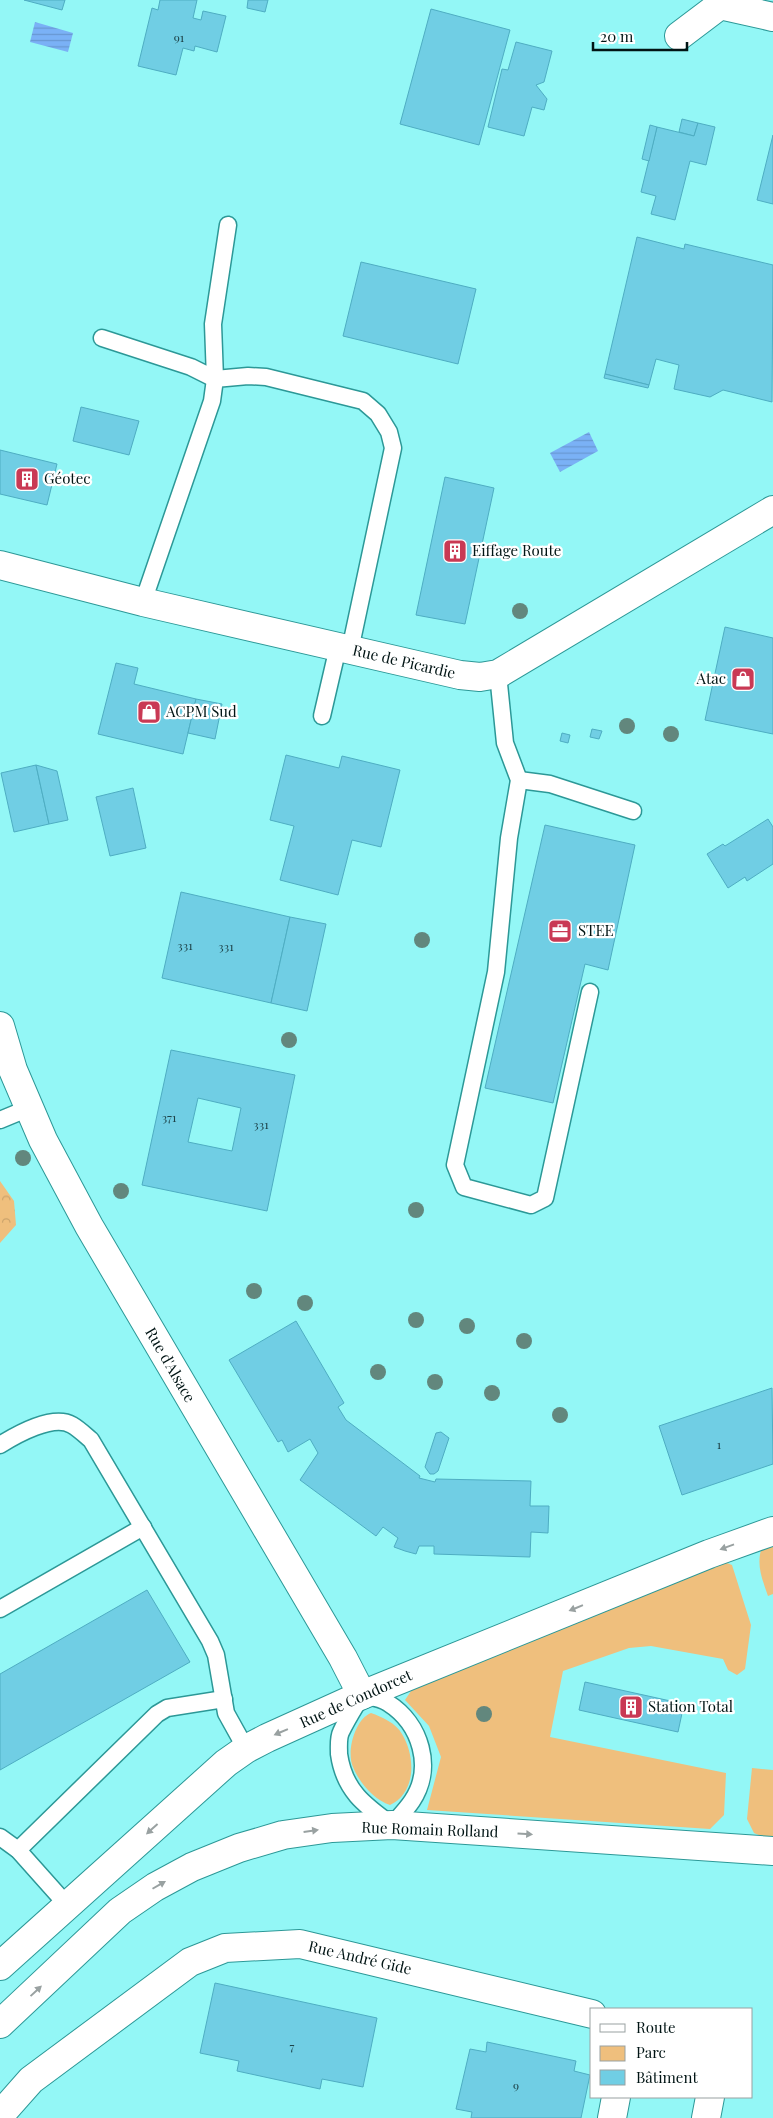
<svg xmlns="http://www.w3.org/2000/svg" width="773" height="2118" font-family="'Playfair Display',serif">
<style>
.green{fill:#efbf7d}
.forest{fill:url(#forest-crowns)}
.water{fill:url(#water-rules)}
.building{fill:#70cee4;stroke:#4eadc2;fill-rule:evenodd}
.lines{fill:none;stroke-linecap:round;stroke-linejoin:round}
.service-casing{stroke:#2c9897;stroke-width:19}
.minor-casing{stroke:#2c9897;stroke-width:30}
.tertiary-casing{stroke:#2c9897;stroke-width:30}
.service{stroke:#fff;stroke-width:16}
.minor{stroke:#fff;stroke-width:28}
.tertiary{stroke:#fff;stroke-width:28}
.tree{fill:#62877d}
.oneway{fill:#99a1a1}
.labels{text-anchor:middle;stroke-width:4.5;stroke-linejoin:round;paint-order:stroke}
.number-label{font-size:12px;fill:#1d4248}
.poi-label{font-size:15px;fill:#011414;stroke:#fff;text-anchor:start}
.street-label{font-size:15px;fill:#011414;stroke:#fff}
</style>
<defs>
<pattern id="forest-crowns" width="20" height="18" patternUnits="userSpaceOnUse" patternTransform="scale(1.25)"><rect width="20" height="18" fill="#efbf7d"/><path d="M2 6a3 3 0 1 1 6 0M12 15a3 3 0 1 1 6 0" fill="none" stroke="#cba36b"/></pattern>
<pattern id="water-rules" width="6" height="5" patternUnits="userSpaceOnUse" patternTransform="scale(1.25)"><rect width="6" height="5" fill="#7ab1f6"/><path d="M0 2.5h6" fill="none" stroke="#6897d2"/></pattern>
</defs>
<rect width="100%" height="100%" fill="#93f7f6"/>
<g class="green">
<path d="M773,1542V1594L768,1596C762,1579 755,1562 763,1545Z"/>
<polygon points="717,1559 732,1565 751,1625 745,1669 737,1675 728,1670 723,1659 651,1646 629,1648 563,1671 550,1737 726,1773 724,1815 710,1829 427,1810 441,1757 429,1726 405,1700 415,1685"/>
<path d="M371,1713C382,1717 396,1723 402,1734C416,1757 416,1793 390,1805C374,1800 359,1782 353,1767C346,1752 355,1719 371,1713Z"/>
<polygon points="752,1768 773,1770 773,1837 761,1836 754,1833 747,1819"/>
</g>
<polygon class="forest" points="0,1181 14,1201 16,1225 0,1243"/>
<g class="water">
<polygon points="35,22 73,33 68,52 30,42"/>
<polygon points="589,432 598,451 560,472 550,453"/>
</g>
<g class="building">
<polygon points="24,0 65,0 62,10"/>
<polygon points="160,0 197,0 193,18 201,20 203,11 226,16 217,52 195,46 194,51 183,48 176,75 138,66 152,8 158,10"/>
<polygon points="248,0 268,0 265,12 247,8"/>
<polygon points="431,9 510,30 479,145 400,124"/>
<polygon points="516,42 552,51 544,82 536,85 547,99 544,110 532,107 524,136 488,127 502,69 508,70"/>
<polygon points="682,119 698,123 694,136 679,132"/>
<polygon points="698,123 715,127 706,165 690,161 675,220 651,214 656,196 641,192 657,127 694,136"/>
<polygon points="650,125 657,127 649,161 642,159"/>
<polygon points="773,135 773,204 757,200"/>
<polygon points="637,237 684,249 685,244 773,265 772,402 723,390 710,397 674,389 679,365 656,359 649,385 605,374"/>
<polygon points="361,262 476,289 458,364 343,336"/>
<polygon points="605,374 649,385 648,388 604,378"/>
<polygon points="81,407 139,421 129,455 73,441"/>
<polygon points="0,450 57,464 47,505 0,494"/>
<polygon points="445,477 494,488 465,624 416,615"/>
<polygon points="725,627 773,638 773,734 705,720"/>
<polygon points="116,663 138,668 134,684 196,699 183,754 98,734"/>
<polygon points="196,699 222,704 215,739 188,733"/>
<polygon points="592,729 602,731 599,739 590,737"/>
<polygon points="562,733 570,735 568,743 560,741"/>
<polygon points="286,755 339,768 342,756 400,770 381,847 352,840 338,895 280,880 294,826 270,820"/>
<polygon points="36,765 49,824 14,832 1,773"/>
<polygon points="36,765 57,771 68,820 49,824"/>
<polygon points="133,788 146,848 110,856 96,797"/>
<polygon points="768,819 773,827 773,864 747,881 745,877 728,888 707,854 723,844 725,846"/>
<polygon points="545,825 635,845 608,970 585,964 553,1103 485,1088"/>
<polygon points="181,892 290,917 271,1003 162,978"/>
<polygon points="290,917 326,924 307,1011 271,1003"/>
<path d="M171,1050L295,1075L267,1211L142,1185ZM198,1098L241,1108L232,1151L188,1142Z"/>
<polygon points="296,1321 344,1403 338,1407 346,1420 420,1476 419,1478 435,1482 436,1479 531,1481 530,1506 549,1506 548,1533 531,1532 530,1557 434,1554 434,1546 419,1546 416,1554 405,1551 394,1547 398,1538 383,1527 376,1536 300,1480 318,1453 310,1439 288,1452 282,1440 278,1442 229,1360"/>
<polygon points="772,1388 773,1464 682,1495 659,1426"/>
<polygon points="441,1432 449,1438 438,1471 434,1474 430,1474 425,1467 436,1433"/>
<polygon points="147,1590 190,1662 0,1770 0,1674"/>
<polygon points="585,1682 684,1704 678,1732 579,1710"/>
<polygon points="215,1983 377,2018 363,2087 322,2079 320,2089 237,2071 239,2061 200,2053"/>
<polygon points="487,2042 576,2061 574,2071 590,2075 581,2118 471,2118 472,2112 456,2109 470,2049 486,2052"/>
</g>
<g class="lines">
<g class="service-casing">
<g id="service">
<polyline points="102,338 191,367 215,379 213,324 228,225"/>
<polyline points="143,602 212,401 215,379 248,376 266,377 363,401 378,414 389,432 393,448 350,650"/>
<polyline points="498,674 505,743 519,780 509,838 496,972 455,1165 464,1187 531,1205 545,1198 590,992"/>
<polyline points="322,716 338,647"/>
<polyline points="519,780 550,784 633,811"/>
<polyline points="0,1120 29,1108"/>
<path d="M0,1445C16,1435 53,1414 72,1425C79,1429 85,1435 91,1440L210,1641L216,1655L226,1713L246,1749"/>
<polyline points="0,1609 143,1527"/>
<path d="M362,1695C370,1697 381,1698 388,1703C421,1724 434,1768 412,1801C406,1810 398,1818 392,1825C364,1805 344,1790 339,1754C339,1747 338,1738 341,1732C347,1719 355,1707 362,1695Z"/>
<polyline points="0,1837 18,1850 67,1905"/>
<polyline points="18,1850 157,1714 167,1708 224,1699"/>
</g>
</g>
<g class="minor-casing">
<g id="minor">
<polyline points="679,36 720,5 773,17"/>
<polyline points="0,565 143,602 460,675 480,677 498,674 773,510"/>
<polyline points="0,2115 31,2080 190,1962 225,1948 300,1944 592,2014"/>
<polyline points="612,2118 616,2097"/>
<polyline points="706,2118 710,2097"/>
</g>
</g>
<g class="tertiary-casing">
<g id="tertiary">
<polyline points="0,1026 13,1070 43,1140 89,1226 343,1658 362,1695"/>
<polyline points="0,1966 226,1763 246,1749 267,1738 362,1695 709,1554 773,1531"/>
<polyline points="0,2024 120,1911 155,1887 192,1867 239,1848 283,1835 332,1828 392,1825 773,1851"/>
</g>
</g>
<use href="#service" class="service"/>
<use href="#minor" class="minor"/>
<use href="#tertiary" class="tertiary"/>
</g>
<g class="tree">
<circle cx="520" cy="611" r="8"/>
<circle cx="627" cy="726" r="8"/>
<circle cx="671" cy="734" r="8"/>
<circle cx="422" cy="940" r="8"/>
<circle cx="289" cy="1040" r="8"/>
<circle cx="23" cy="1158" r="8"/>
<circle cx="121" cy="1191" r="8"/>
<circle cx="416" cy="1210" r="8"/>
<circle cx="254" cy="1291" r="8"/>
<circle cx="305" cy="1303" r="8"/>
<circle cx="416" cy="1320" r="8"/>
<circle cx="467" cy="1326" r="8"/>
<circle cx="524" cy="1341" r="8"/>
<circle cx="378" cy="1372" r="8"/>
<circle cx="435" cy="1382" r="8"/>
<circle cx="492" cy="1393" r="8"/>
<circle cx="560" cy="1415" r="8"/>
<circle cx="484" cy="1714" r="8"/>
</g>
<defs><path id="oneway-solid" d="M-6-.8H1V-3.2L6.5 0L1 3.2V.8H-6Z" transform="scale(1.25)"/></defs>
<g class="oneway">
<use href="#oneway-solid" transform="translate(727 1547) rotate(160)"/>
<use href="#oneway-solid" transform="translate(576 1608) rotate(158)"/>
<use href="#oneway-solid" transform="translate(281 1732) rotate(157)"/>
<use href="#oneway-solid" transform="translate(152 1829) rotate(138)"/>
<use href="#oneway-solid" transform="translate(311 1831) rotate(-8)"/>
<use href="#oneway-solid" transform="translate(525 1834) rotate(4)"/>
<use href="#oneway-solid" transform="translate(159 1885) rotate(-30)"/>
<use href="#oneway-solid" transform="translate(36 1991) rotate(-43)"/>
</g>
<defs>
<g id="building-square" transform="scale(1.25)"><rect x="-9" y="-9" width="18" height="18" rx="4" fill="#c93954" stroke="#fff"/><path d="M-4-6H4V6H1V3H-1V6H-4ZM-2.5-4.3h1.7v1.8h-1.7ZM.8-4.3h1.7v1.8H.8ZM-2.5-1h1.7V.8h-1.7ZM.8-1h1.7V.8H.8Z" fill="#fff"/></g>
<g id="shop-square" transform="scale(1.25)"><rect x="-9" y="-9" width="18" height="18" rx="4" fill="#c93954" stroke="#fff"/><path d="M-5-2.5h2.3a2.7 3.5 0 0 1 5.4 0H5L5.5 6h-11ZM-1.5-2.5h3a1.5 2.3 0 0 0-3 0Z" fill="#fff"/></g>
<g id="office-square" transform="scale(1.25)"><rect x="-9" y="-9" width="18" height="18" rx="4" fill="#c93954" stroke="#fff"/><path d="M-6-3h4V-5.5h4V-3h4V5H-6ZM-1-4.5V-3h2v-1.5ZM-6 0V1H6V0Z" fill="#fff"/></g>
</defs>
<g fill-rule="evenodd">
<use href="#building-square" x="27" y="479"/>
<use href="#building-square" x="455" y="551"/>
<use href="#shop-square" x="743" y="679"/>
<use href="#shop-square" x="149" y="712"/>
<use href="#office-square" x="560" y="931"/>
<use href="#building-square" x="631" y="1707"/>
</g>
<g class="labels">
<g class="number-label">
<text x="179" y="42">91</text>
<text x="185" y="950">331</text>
<text x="226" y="951">331</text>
<text x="169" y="1122">371</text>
<text x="261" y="1129">331</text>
<text x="719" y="1449">1</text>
<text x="292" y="2051">7</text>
<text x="516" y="2090">9</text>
</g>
<g class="poi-label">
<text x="44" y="484">Géotec</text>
<text x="472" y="556">Eiffage Route</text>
<text x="726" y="684" text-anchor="end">Atac</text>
<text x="166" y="717">ACPM Sud</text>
<text x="578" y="936">STEE</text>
<text x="648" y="1712">Station Total</text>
</g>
<g class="street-label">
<text transform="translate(404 662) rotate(13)" y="5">Rue de Picardie</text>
<text transform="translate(170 1365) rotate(60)" y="5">Rue d'Alsace</text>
<text transform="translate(356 1699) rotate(-24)" y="5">Rue de Condorcet</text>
<text transform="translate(430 1830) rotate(2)" y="5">Rue Romain Rolland</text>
<text transform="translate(360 1958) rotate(13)" y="5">Rue André Gide</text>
</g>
</g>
<rect x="590" y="2008" width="162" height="90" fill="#ffffff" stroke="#99a1a1"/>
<rect x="600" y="2024" width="25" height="8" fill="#ffffff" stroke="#99a1a1"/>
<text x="636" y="2033" font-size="15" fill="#011414">Route</text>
<rect x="600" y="2046" width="25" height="15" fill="#efbf7d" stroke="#99a1a1"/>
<text x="636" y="2058" font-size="15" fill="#011414">Parc</text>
<rect x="600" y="2070" width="25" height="15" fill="#70cee4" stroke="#99a1a1"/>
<text x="636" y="2083" font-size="15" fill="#011414">Bâtiment</text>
<path d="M593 42v8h94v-8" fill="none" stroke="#011414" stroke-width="2.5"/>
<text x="600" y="42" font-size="15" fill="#011414" stroke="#ffffff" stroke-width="4" paint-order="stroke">20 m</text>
</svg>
